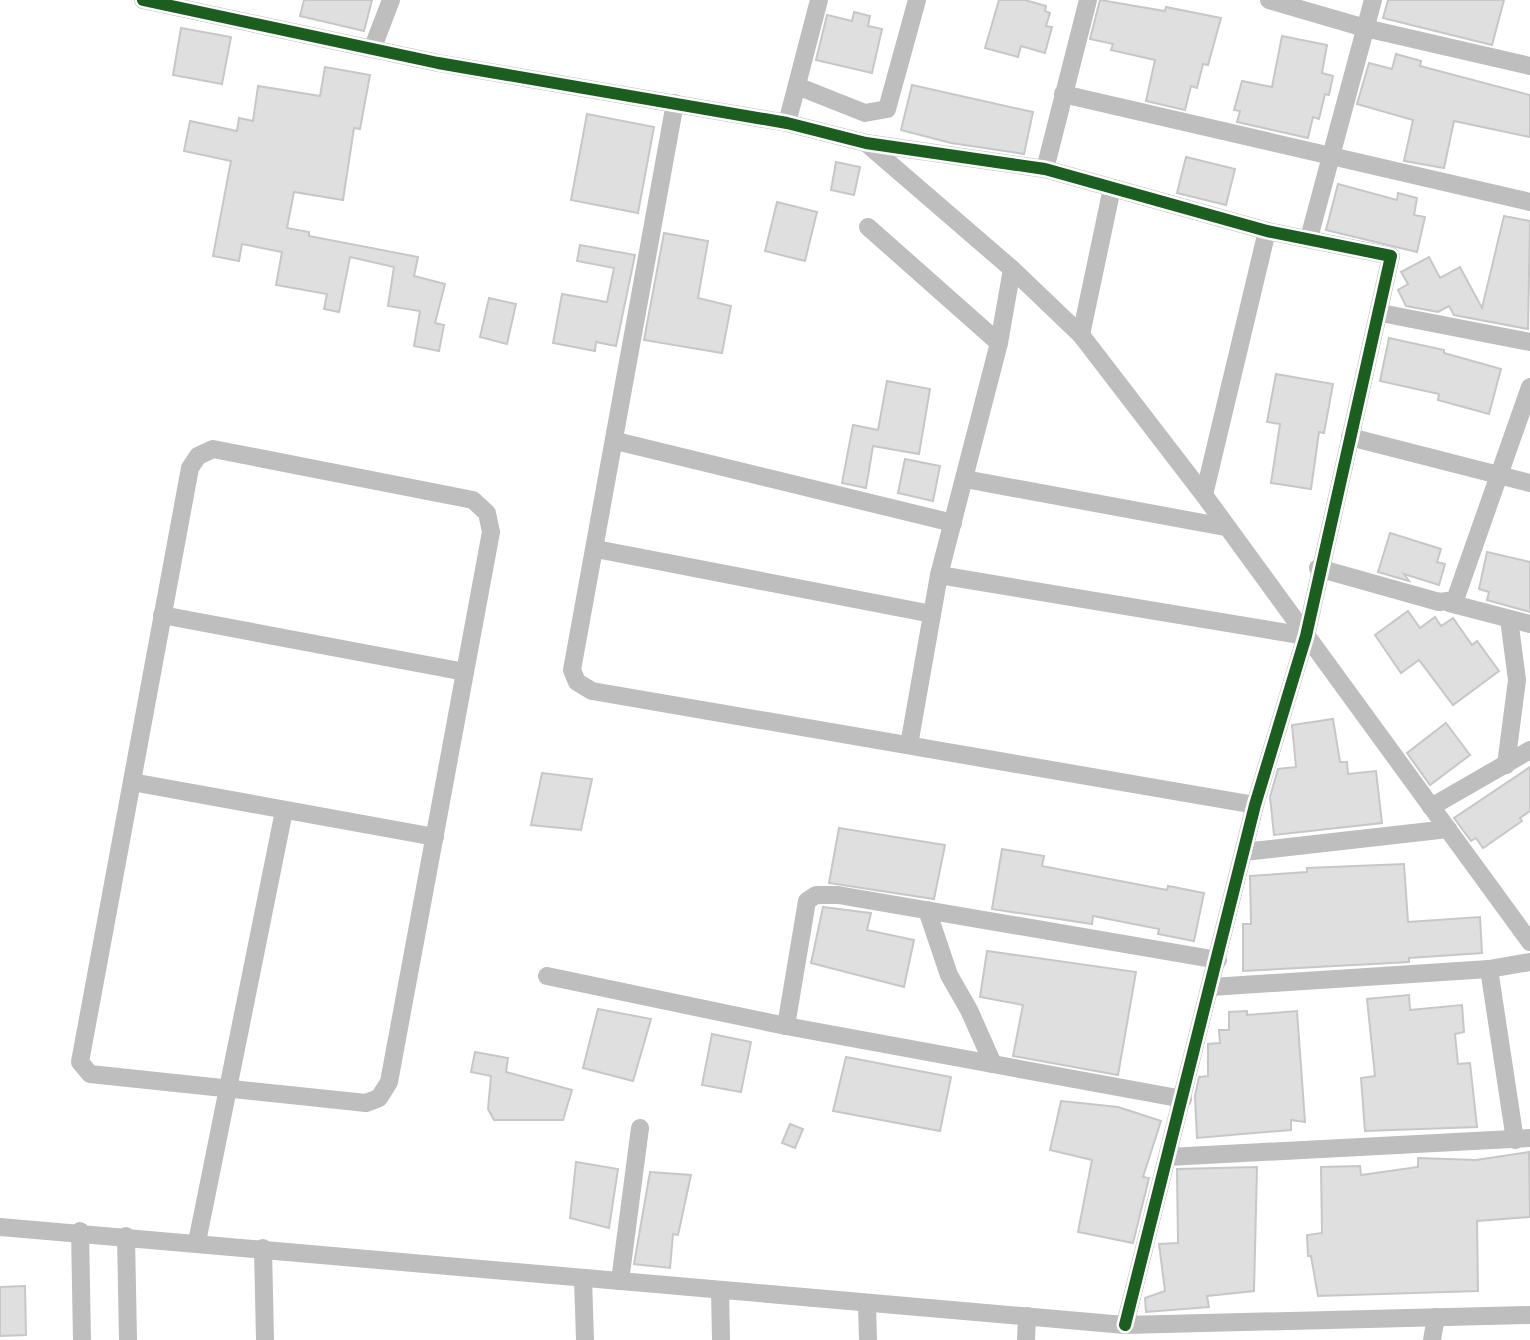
<svg xmlns="http://www.w3.org/2000/svg" width="1530" height="1340" font-family="'Roboto Condensed',sans-serif">
<style>
.building{fill:#dfdfdf;stroke:#c7c7c7;stroke-width:2}
.lines{fill:none;stroke-linecap:round;stroke-linejoin:round}
.minor{stroke:#bebebe;stroke-width:18}
.cycleway-casing{stroke:#fff;stroke-width:17}
.cycleway{stroke:#1b5e20;stroke-width:12}
</style>
<rect width="100%" height="100%" fill="#fff"/>
<g class="building">
<polygon points="304,0 372,0 364,31 300,16"/>
<polygon points="999,0 1025,0 1046,6 1045,11 1050,13 1046,26 1052,27 1045,53 1021,46 1018,57 985,48"/>
<polygon points="1100,0 1165,11 1166,7 1221,18 1208,65 1203,64 1197,88 1191,86 1185,110 1146,101 1155,60 1111,50 1113,44 1090,39"/>
<polygon points="1388,0 1504,0 1492,45 1383,18"/>
<polygon points="854,12 870,16 868,26 882,29 872,73 816,60 827,15 852,21"/>
<polygon points="181,28 231,37 222,84 173,75"/>
<polygon points="1282,36 1327,45 1322,73 1333,76 1329,95 1325,94 1319,119 1313,117 1308,138 1237,122 1240,111 1234,110 1242,81 1272,87"/>
<polygon points="1396,54 1421,61 1420,66 1530,95 1530,137 1454,121 1444,168 1404,161 1413,120 1357,104 1369,63 1392,69"/>
<polygon points="325,67 370,75 360,129 354,128 343,200 294,192 287,228 309,232 309,236 418,257 414,276 445,284 435,323 444,325 439,351 414,346 420,311 388,306 394,267 350,257 339,312 324,309 327,294 276,285 282,252 242,244 239,261 213,256 231,161 184,151 190,121 237,131 239,118 253,121 258,86 320,96"/>
<polygon points="912,85 1033,112 1024,154 951,143 901,130"/>
<polygon points="587,114 654,127 638,213 571,200"/>
<polygon points="1186,157 1235,169 1226,205 1177,193"/>
<polygon points="836,162 860,167 854,195 831,190"/>
<polygon points="1338,184 1397,200 1398,193 1417,198 1414,215 1425,217 1417,252 1326,230"/>
<polygon points="777,202 817,212 805,261 765,251"/>
<polygon points="1504,216 1530,221 1528,329 1454,315 1449,306 1438,312 1406,306 1398,290 1408,284 1401,272 1429,257 1440,278 1460,267 1482,308"/>
<polygon points="664,233 708,241 698,298 731,306 722,353 644,340"/>
<polygon points="580,245 635,255 616,346 596,342 595,351 553,343 562,294 607,302 614,268 577,261"/>
<polygon points="489,298 516,304 507,344 480,337"/>
<polygon points="1389,338 1444,350 1444,353 1501,369 1489,414 1438,400 1439,394 1380,381"/>
<polygon points="1276,374 1333,384 1324,433 1319,432 1311,489 1271,483 1280,424 1267,422"/>
<polygon points="887,381 930,389 919,454 873,446 866,488 842,483 853,425 878,430"/>
<polygon points="905,459 940,466 933,501 898,493"/>
<polygon points="1390,533 1441,549 1437,562 1445,564 1439,585 1404,574 1409,581 1378,572"/>
<polygon points="1487,552 1530,562 1530,612 1487,600 1489,592 1479,589"/>
<polygon points="1408,611 1420,628 1435,617 1441,626 1453,618 1472,645 1477,641 1499,671 1453,705 1419,660 1401,673 1375,635"/>
<polygon points="1333,719 1340,762 1347,762 1348,774 1376,771 1382,823 1274,835 1270,797 1278,769 1296,767 1292,725"/>
<polygon points="1446,723 1470,755 1430,785 1407,753"/>
<polygon points="1530,767 1530,811 1520,818 1522,821 1483,848 1476,838 1471,841 1454,818"/>
<polygon points="542,773 592,779 581,830 531,825"/>
<polygon points="839,828 945,845 934,899 829,883"/>
<polygon points="1002,849 1044,856 1042,866 1167,890 1168,886 1204,893 1194,941 1158,934 1159,929 1093,916 1092,924 992,909"/>
<polygon points="1404,864 1408,922 1480,917 1482,953 1409,958 1409,962 1243,971 1243,924 1251,924 1250,876 1307,872 1307,868"/>
<polygon points="823,907 871,913 867,930 914,940 904,987 811,963"/>
<polygon points="987,951 1136,972 1118,1075 1013,1056 1023,1005 980,997"/>
<polygon points="1409,995 1410,1010 1462,1005 1464,1032 1455,1034 1458,1064 1470,1063 1477,1127 1365,1131 1361,1078 1375,1076 1367,999"/>
<polygon points="598,1009 651,1019 633,1081 583,1068"/>
<polygon points="1247,1011 1247,1015 1297,1011 1305,1122 1291,1120 1291,1130 1197,1138 1195,1096 1199,1077 1208,1076 1208,1044 1220,1043 1219,1030 1229,1030 1229,1012"/>
<polygon points="712,1034 751,1042 741,1092 702,1085"/>
<polygon points="475,1052 508,1058 506,1072 572,1090 563,1120 494,1120 488,1109 491,1076 471,1072"/>
<polygon points="846,1057 951,1077 940,1131 833,1111"/>
<polygon points="1061,1101 1118,1107 1161,1121 1143,1177 1149,1178 1133,1243 1078,1232 1092,1160 1050,1150"/>
<polygon points="790,1124 803,1129 795,1148 782,1143"/>
<polygon points="1529,1152 1530,1217 1477,1221 1478,1291 1318,1296 1311,1256 1308,1256 1307,1235 1322,1233 1321,1167 1360,1166 1361,1175 1418,1167 1418,1158 1476,1160"/>
<polygon points="576,1162 618,1169 609,1228 570,1218"/>
<polygon points="1257,1167 1254,1291 1207,1296 1209,1307 1146,1312 1145,1298 1165,1291 1159,1244 1178,1243 1177,1169"/>
<polygon points="650,1172 691,1175 678,1235 673,1234 670,1268 634,1264"/>
<polygon points="25,1286 26,1335 0,1336 0,1287"/>
</g>
<g class="lines">
<g class="minor">
<polyline points="143,0 438,63 787,123 866,143 1045,169 1267,231 1391,256 1306,636 1255,805 1125,1325"/>
<polyline points="1269,0 1365,28 1530,66"/>
<polyline points="373,47 391,0"/>
<polyline points="797,86 865,113 887,109 917,0"/>
<polyline points="1063,94 1530,202"/>
<polyline points="675,103 572,670 577,682 592,691 1255,805"/>
<polyline points="787,123 819,0"/>
<polyline points="866,143 1012,269 1081,335 1204,495 1530,942"/>
<polyline points="1045,169 1088,0"/>
<polyline points="868,227 999,343"/>
<polyline points="1309,238 1373,0"/>
<polyline points="1381,313 1530,342"/>
<polyline points="1081,335 1112,188"/>
<polyline points="1350,437 1530,483"/>
<polyline points="616,441 953,523"/>
<polygon points="213,449 473,500 487,513 491,532 389,1082 379,1098 366,1103 90,1074 80,1062 190,468 198,456"/>
<polyline points="965,479 1225,527"/>
<polyline points="1204,495 1267,231"/>
<polyline points="596,549 932,614"/>
<polyline points="1318,568 1439,602 1455,600 1530,387"/>
<polyline points="939,575 1306,636"/>
<polyline points="1449,603 1530,624"/>
<polyline points="162,615 465,672"/>
<polyline points="909,745 939,575 999,343 1012,269"/>
<polyline points="1506,765 1517,680 1509,619"/>
<polyline points="132,782 435,837"/>
<polyline points="1431,807 1530,750"/>
<polyline points="1244,852 1448,829"/>
<polyline points="927,910 949,975 969,1010 993,1064"/>
<polyline points="1489,969 1515,1140"/>
<polyline points="547,976 786,1026 1183,1099"/>
<polyline points="1212,987 1489,969 1530,962"/>
<polyline points="786,1026 807,901 816,895 838,895 1218,960"/>
<polyline points="1168,1157 1530,1138"/>
<polyline points="0,1227 1125,1325 1530,1315"/>
<polyline points="80,1231 82,1340"/>
<polyline points="126,1236 128,1340"/>
<polyline points="197,1242 284,811"/>
<polyline points="263,1248 265,1340"/>
<polyline points="583,1278 585,1340"/>
<polyline points="620,1281 640,1128"/>
<polyline points="720,1290 721,1340"/>
<polyline points="867,1304 868,1340"/>
<polyline points="1026,1340 1027,1316"/>
<polyline points="1432,1340 1436,1317"/>
</g>
<g class="cycleway-casing">
<polyline id="cycleway" points="143,0 438,63 787,123 866,143 1045,169 1267,231 1391,256 1306,636 1255,805 1125,1325"/>
</g>
<use href="#cycleway" class="cycleway"/>
</g>
</svg>
